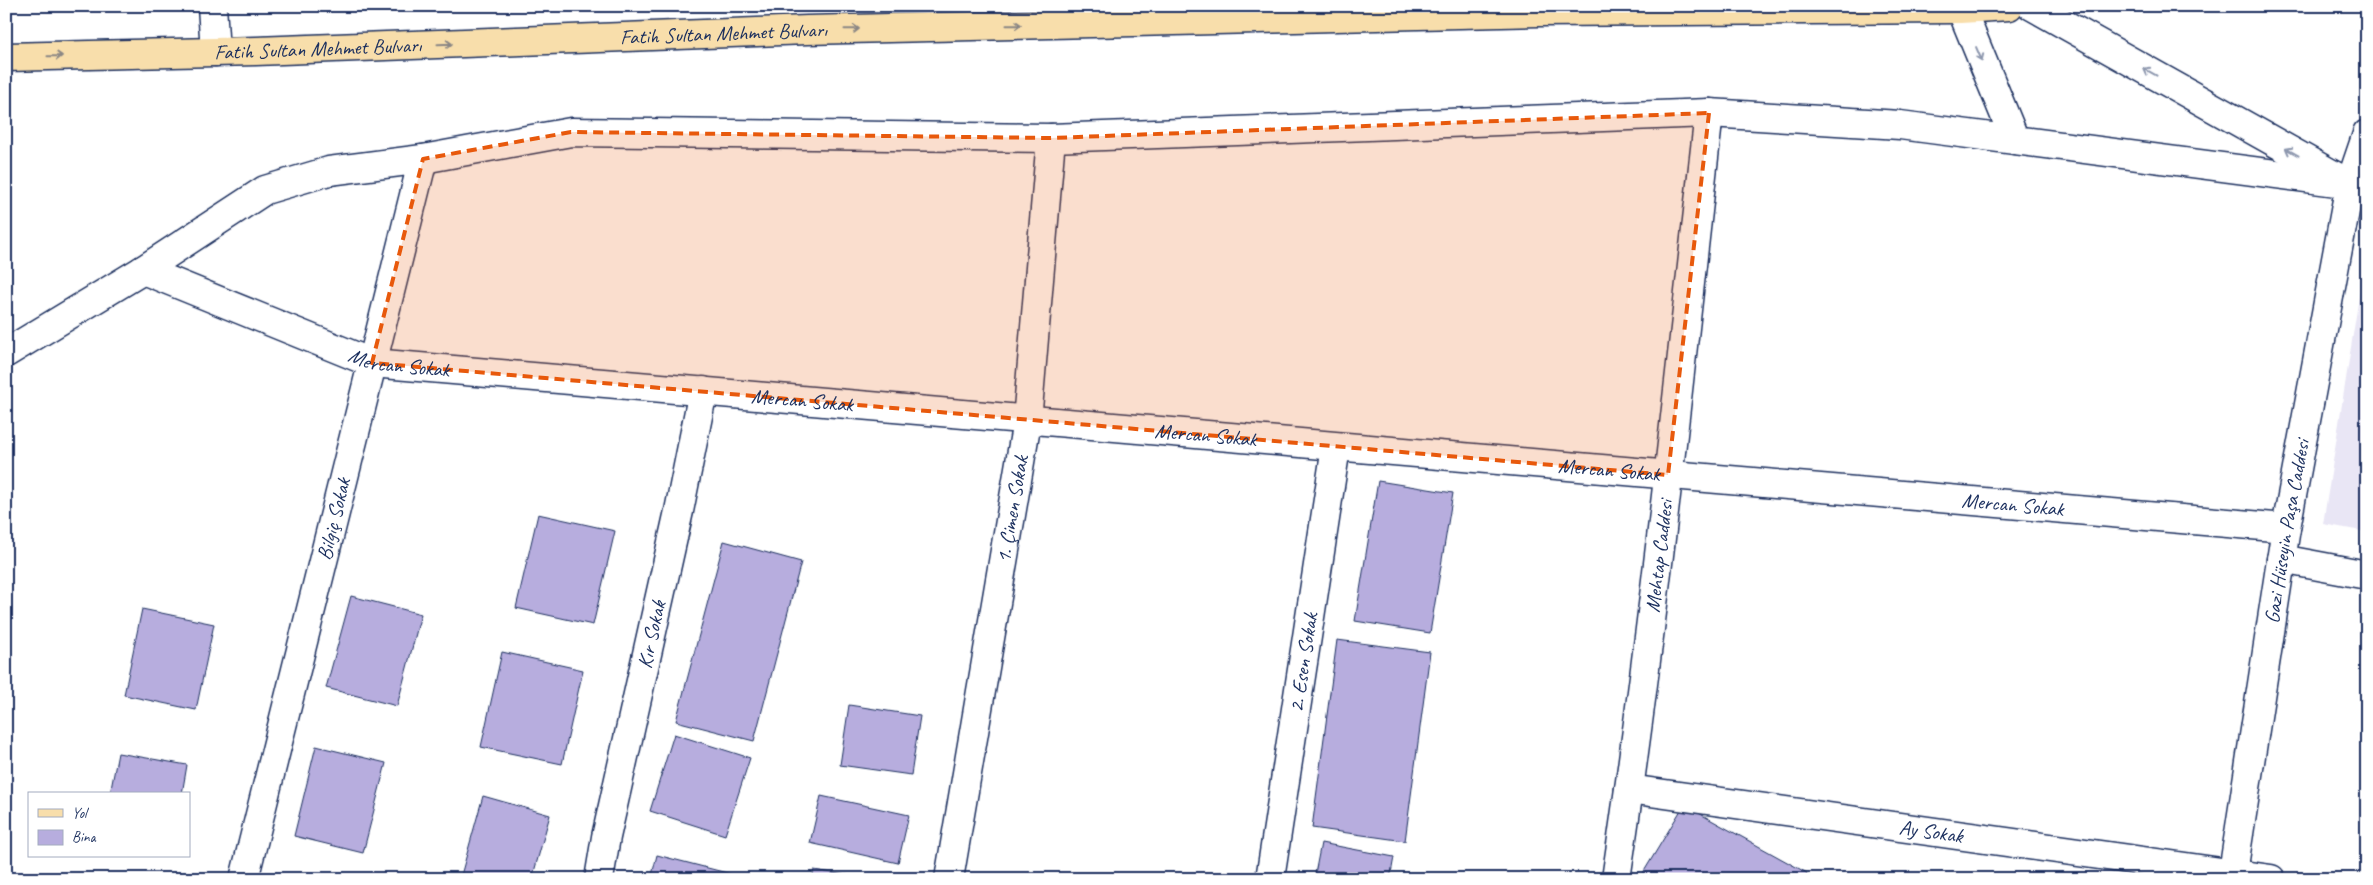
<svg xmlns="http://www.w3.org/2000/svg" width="2373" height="885" font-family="Caveat,sans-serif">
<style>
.built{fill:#e9e6f5}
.building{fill:#b7adde;stroke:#1b2f5e}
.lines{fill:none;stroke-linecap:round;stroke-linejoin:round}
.minor-casing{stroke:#1b2f5e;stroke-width:31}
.major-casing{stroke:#1b2f5e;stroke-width:31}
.minor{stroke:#fff;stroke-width:28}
.major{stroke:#f8deab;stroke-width:28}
.oneway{stroke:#8a8684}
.oneway2{stroke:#8d97ae}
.marked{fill:#e8590c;fill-opacity:0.2;stroke:#e8590c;stroke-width:4;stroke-dasharray:10 6;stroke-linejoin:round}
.labels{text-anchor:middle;stroke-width:4;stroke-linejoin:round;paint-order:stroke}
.street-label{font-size:21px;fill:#1b2f5e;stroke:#fff}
</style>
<rect width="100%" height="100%" fill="#fff"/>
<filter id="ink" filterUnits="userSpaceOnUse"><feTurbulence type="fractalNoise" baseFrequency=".02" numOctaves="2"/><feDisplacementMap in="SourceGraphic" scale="10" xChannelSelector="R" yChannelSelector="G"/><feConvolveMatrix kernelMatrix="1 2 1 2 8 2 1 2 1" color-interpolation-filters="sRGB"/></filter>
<g filter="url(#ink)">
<polygon class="built" points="2367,246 2367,532 2323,524"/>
<g class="building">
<polygon points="1378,481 1453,493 1430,633 1355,621"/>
<polygon points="538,514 615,531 593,625 516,608"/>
<polygon points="724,541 801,562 754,741 676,721"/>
<polygon points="351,596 421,614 397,706 326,688"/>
<polygon points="142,609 214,624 196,710 124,695"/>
<polygon points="1337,640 1430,652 1405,841 1312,828"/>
<polygon points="502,652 583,670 562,764 481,747"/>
<polygon points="849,705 920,716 911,775 840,765"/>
<polygon points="674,734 750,758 725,835 650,811"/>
<polygon points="316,746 386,763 363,853 294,836"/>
<polygon points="118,753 187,765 182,794 110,794"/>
<polygon points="483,796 550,815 532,879 460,879"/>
<polygon points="821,796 909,815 898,863 810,843"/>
<polygon points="1684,805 1807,873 1804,879 1640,878"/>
<polygon points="1321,843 1394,857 1390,879 1314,879"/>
<polygon points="657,855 731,874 730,879 651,879"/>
<polygon points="814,870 870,879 812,879"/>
</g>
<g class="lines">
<g class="minor-casing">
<g id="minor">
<polyline points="212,6 215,52"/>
<polyline points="1960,6 2015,140"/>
<polyline points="2032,6 2337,177"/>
<path id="s1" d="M143,270L372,363L2286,528"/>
<polyline points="6,353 143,270 265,190 329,171 423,159 571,132 1051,138 1709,113 1900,125 2367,186"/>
<polyline points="2281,559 2367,575"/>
<path id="s2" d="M1629,789L2271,879"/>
<path id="s3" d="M244,879L423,159"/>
<path id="s4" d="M599,879L606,837L679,511L703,391"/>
<path id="s5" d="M949,879L1027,421L1051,138"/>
<path id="s6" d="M1270,879L1336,447"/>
<path id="s7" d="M1616,879C1654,625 1680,369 1709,113"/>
<path id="s8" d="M2232,879L2286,528L2350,184L2367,134"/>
</g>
</g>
<g class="major-casing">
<g id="major">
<path id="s9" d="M6,57L256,51L807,30L1540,12L1960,9L2009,6"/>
</g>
</g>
<use href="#minor" class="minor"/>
<use href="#major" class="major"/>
</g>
<defs><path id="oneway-shaft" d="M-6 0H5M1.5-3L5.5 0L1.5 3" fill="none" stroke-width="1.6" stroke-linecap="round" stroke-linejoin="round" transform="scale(1.25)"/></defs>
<g class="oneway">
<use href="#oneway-shaft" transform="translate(1014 25) rotate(-1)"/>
<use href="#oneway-shaft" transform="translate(852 29) rotate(-1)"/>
<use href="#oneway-shaft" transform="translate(445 44) rotate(-2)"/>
<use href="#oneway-shaft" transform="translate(55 56) rotate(-1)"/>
</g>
<g class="oneway2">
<use href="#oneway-shaft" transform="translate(1979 54) rotate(67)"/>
<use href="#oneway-shaft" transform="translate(2150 72) rotate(-151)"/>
<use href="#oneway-shaft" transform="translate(2292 152) rotate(-151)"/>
</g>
</g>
<path class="marked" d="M1709,113L1668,475L372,363L423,159L571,132L1051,138Z"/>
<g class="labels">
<g class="street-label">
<text dy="7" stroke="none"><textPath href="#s9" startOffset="718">Fatih Sultan Mehmet Bulvarı</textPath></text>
<text dy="7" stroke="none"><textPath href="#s9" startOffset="312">Fatih Sultan Mehmet Bulvarı</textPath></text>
<text dy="7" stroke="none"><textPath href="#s1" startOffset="274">Mercan Sokak</textPath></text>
<text dy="7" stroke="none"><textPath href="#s1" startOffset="679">Mercan Sokak</textPath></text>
<text dy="7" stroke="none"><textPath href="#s1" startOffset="1084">Mercan Sokak</textPath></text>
<text dy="7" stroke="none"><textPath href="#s1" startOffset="1489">Mercan Sokak</textPath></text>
<text dy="7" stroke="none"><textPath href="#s1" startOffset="1894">Mercan Sokak</textPath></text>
<text dy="7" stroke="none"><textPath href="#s5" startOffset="375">1. Çimen Sokak</textPath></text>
<text dy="7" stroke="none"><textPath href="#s3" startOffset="371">Bilgiç Sokak</textPath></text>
<text dy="7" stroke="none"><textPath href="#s8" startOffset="352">Gazi Hüseyin Paşa Caddesi</textPath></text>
<text dy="7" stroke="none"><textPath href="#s7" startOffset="326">Mehtap Caddesi</textPath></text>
<text dy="7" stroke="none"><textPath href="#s4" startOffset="250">Kır Sokak</textPath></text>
<text dy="7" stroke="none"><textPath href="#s6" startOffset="219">2. Esen Sokak</textPath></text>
<text dy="7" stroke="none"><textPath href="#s2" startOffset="305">Ay Sokak</textPath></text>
</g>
</g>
<rect width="2373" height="885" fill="none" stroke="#fff" stroke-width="25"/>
<rect x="12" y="12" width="2348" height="860" fill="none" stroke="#1b2f5e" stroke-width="2" filter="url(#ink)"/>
<rect x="28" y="792" width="162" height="65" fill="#ffffff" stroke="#a4acbf"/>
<rect x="38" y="809" width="25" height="8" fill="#f8deab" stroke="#a4acbf"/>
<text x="72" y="818" font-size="15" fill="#1b2f5e">Yol</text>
<rect x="38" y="830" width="25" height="15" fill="#b7adde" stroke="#a4acbf"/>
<text x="72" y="842" font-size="15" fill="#1b2f5e">Bina</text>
</svg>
